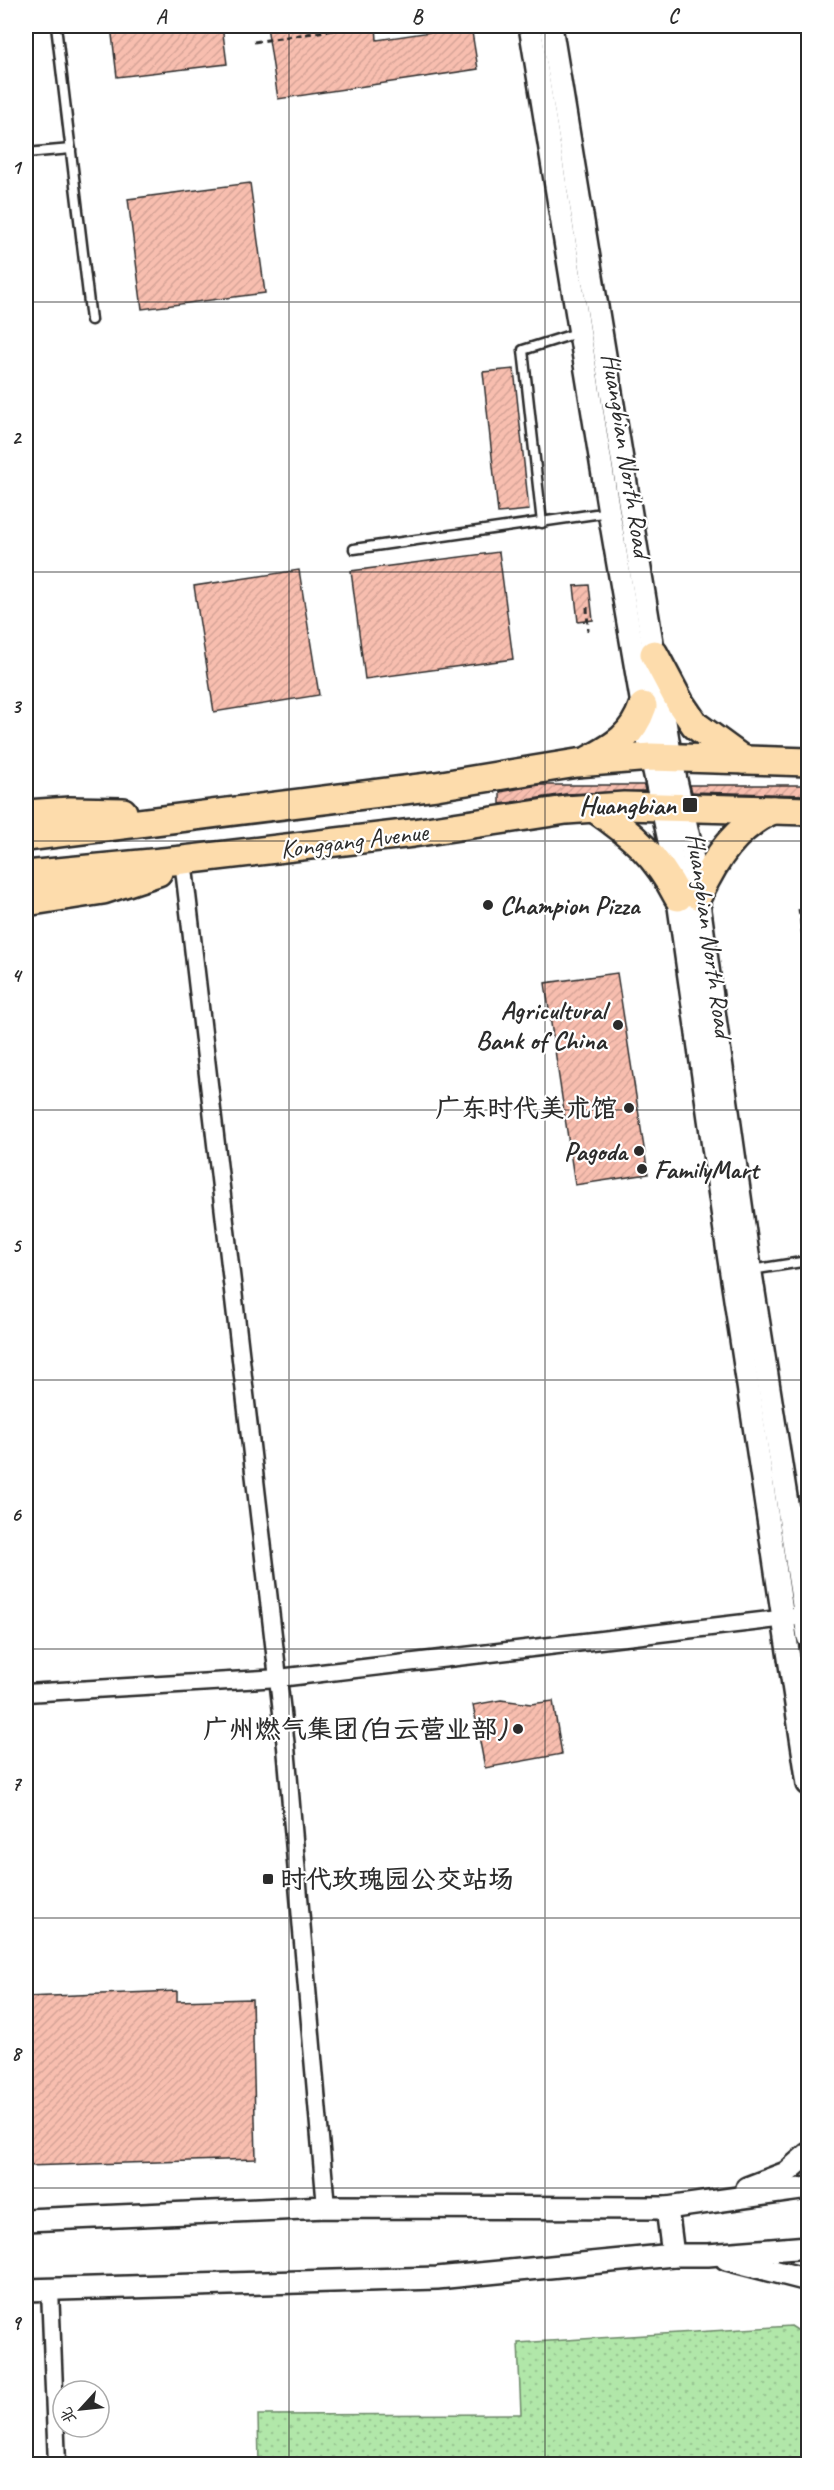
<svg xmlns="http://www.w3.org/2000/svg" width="834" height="2490" font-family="Caveat,'LXGW WenKai TC',sans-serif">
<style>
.park{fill:url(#park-dots);stroke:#6e896a;stroke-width:1.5}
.building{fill:url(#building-hatch);stroke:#2b2b2b;stroke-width:1.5}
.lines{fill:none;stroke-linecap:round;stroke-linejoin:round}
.service-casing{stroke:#2b2b2b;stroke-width:13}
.minor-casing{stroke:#2b2b2b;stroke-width:21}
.tertiary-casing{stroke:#2b2b2b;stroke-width:26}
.primary-casing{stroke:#2b2b2b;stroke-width:32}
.path{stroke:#2b2b2b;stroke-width:3;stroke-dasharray:6 4.5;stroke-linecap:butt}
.service{stroke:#fff;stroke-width:8}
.minor{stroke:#fff;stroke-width:16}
.tertiary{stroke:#fff;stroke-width:21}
.primary{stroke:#fddcac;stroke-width:27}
.grid{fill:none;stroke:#2b2b2b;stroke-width:1.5;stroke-opacity:0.55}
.poi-dot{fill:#2b2b2b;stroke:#fff;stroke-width:2}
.labels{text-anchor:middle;stroke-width:4.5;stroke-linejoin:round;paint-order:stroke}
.street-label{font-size:26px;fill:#2b2b2b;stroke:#fff}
.poi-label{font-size:26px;font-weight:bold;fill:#2b2b2b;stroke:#fff;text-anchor:end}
.neatline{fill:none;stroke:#2b2b2b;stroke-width:2}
.grid-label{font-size:20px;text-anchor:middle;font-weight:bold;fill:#2b2b2b}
</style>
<defs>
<pattern id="park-dots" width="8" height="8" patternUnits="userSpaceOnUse" patternTransform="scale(1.5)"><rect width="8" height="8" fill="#b1e7a9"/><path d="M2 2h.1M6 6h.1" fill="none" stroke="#98c692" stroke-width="1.8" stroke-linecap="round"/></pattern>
<pattern id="building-hatch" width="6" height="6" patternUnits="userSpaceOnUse" patternTransform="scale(1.5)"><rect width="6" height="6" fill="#f8beaf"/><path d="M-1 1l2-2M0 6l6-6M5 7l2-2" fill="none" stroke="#d5a397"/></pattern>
</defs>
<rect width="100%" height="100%" fill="#fff"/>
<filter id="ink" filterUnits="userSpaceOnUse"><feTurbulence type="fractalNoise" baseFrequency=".0167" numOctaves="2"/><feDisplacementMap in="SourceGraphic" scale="12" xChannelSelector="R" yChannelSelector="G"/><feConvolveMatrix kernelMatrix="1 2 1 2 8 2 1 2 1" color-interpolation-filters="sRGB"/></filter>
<g filter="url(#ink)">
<polygon class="park" points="791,2326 808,2337 808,2464 259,2464 258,2415 521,2414 518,2343"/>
<g class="building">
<polygon points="111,26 222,26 227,64 117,77"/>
<polygon points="267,26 376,26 377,40 471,26 478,69 278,99"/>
<polygon points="250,183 265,293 142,309 128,199"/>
<polygon points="514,369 529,510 498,513 483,372"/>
<polygon points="499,552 513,659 365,679 351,571"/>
<polygon points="299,570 319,695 214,712 194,586"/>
<polygon points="589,585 593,620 578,622 574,586"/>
<polygon points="539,785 644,785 645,791 565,794 500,804 500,792"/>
<polygon points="690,785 808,785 808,795 692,792"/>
<polygon points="617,973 648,1174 575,1185 545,983"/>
<polygon points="501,1700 531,1704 553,1701 562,1754 485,1768 473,1705"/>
<polygon points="177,1991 177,2001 252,1999 256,2159 26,2166 26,1997"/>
</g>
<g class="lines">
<g class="service-casing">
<g id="service">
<polyline points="56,26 91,320"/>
<polyline points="26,153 71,149"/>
<polyline points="542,523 523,350 580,332"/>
<polyline points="354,549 609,512"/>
<polyline points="751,1270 808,1261"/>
</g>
</g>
<g class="minor-casing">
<g id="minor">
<polyline points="183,860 286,1747 326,2207"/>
<polyline points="26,1693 279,1678 795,1617"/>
<polyline points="50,2290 57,2464"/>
</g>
</g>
<g class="tertiary-casing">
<g id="tertiary">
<polyline points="530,26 609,512 651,757 671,850 728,1253 808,1784"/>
<polyline points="551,26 671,758 691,846 748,1254 808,1637"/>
<polyline points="747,2188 786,2173 808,2154"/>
<polyline points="667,2208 673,2255"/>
<polyline points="26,2220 326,2207 667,2208 808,2188"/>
<polyline points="726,2259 808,2280"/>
<polyline points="26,2290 437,2278 673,2255 708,2255 808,2247"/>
</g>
</g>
<g class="primary-casing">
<g id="primary">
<polyline points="654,654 680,703 695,725 743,760"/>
<path d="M589,760C615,746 633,736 643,706"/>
<path d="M594,808C632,834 657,856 678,897"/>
<polyline points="26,814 70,811 123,812"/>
<polyline points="26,837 436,786 577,763 651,757 808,762"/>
<polyline points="26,875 183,860 413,833 566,810 624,806 808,811"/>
<path d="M698,895C715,859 735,827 773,810"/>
<polyline points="26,902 103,890 158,872"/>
</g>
</g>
<g class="path">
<polyline points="254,42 359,26"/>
<polyline points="587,607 588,631"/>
<polyline points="799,909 803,938"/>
</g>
<use href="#service" class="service"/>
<use href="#minor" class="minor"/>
<use href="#tertiary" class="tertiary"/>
<use href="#primary" class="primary"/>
</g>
</g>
<path class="grid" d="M289,26V2464M545,26V2464M26,302H808M26,572H808M26,841H808M26,1110H808M26,1380H808M26,1649H808M26,1918H808M26,2188H808"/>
<g class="poi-dot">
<rect x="682" y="797" width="16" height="16" rx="3"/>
<circle cx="488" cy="905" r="6"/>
<circle cx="618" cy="1025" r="6"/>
<circle cx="629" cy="1108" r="6"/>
<circle cx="639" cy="1151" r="6"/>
<circle cx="642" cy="1169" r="6"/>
<circle cx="518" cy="1729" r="6"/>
<rect x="262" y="1873" width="12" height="12" rx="3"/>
</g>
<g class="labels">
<g class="street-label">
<text transform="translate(627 455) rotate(81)" y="9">Huangbian North Road</text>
<text transform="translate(354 840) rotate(-7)" y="9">Konggang Avenue</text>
<text transform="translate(710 935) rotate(82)" y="9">Huangbian North Road</text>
</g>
<g class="poi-label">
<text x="676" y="814">Huangbian</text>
<text x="500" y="914" text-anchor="start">Champion Pizza</text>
<text x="606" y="1019">Agricultural<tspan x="606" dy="30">Bank of China</tspan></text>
<text x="617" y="1117">广东时代美术馆</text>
<text x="627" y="1160">Pagoda</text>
<text x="654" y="1178" text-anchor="start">FamilyMart</text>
<text x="506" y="1738">广州燃气集团(白云营业部)</text>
<text x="280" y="1888" text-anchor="start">时代玫瑰园公交站场</text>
</g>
</g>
<rect width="834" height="2490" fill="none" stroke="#fff" stroke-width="66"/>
<g transform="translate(81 2409) rotate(243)"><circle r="28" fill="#ffffff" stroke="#aaaaaa" stroke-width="1.5"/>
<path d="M0-4.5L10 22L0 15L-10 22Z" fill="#2b2b2b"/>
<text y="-9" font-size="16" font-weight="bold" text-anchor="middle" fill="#2b2b2b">北</text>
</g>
<rect x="33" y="33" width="768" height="2424" class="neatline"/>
<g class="grid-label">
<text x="161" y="23">A</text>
<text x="417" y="23">B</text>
<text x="673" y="23">C</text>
<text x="16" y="174">1</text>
<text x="16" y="444">2</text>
<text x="16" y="713">3</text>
<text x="16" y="982">4</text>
<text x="16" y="1252">5</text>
<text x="16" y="1521">6</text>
<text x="16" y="1790">7</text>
<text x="16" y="2060">8</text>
<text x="16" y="2329">9</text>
</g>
</svg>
